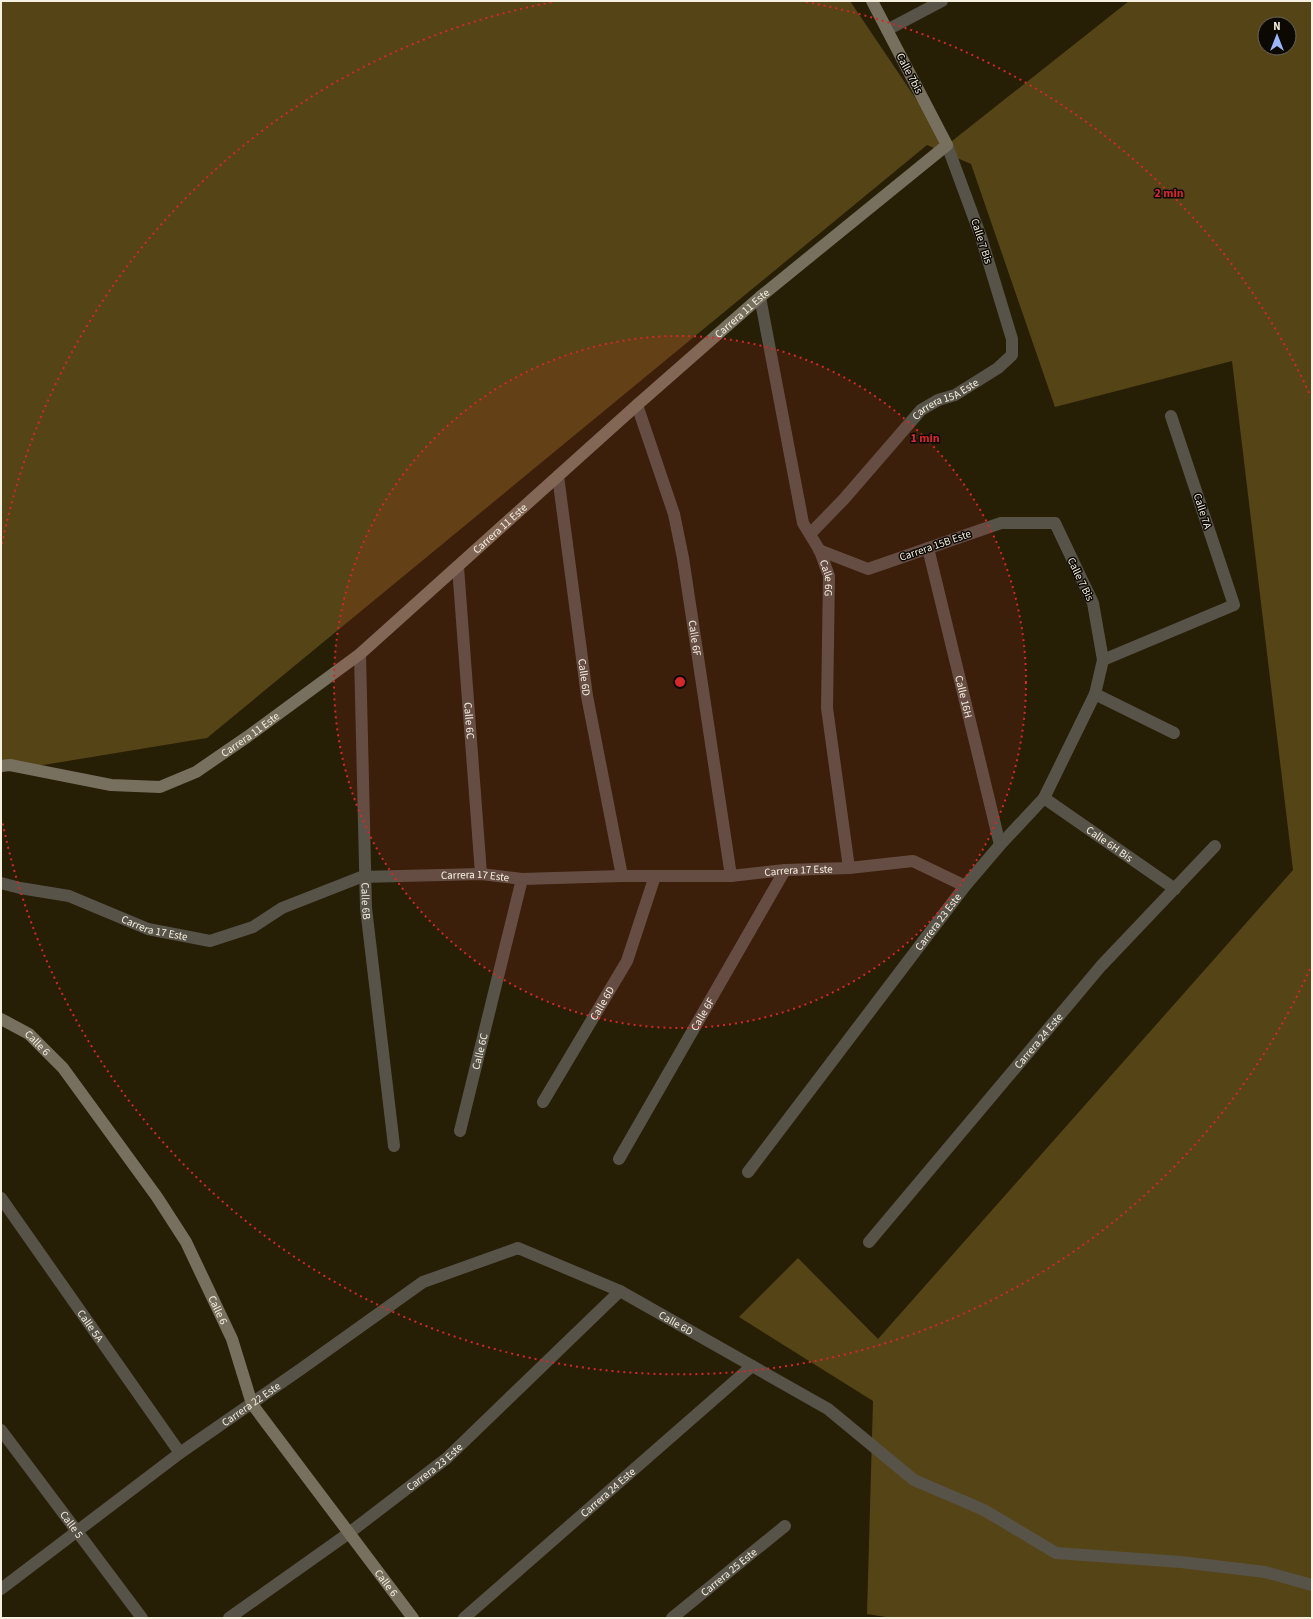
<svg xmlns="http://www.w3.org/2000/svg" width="1313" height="1619" font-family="'Source Sans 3',sans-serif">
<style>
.green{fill:#554415;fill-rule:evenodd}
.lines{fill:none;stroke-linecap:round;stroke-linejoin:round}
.street{stroke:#575348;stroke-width:12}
.secondary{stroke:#77705e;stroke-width:12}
.ring{fill:none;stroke:#d62828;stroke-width:2;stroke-dasharray:2 4}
.labels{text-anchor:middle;stroke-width:3;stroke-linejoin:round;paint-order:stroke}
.street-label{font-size:11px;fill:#f6f0e1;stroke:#0c0802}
.centre{fill:#d62828;stroke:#0c0802;stroke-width:2}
.ring-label{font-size:12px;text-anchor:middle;font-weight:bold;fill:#d62828;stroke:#0c0802;stroke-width:3;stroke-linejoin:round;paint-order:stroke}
</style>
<rect width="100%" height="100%" fill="#271e06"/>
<path class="green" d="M1,1H850L947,145L1129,1H1312V1618H892L867,1614L873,1401L739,1317L798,1258L878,1339L1293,870L1232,361L1055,407L971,164L927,145L207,738L1,772ZM1265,24H1289V48H1265Z"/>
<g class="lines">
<g class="street">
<polyline points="887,30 942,1"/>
<path id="s1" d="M760,297L803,523L820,551L829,576L827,708L849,868"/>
<path id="s2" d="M637,405L674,514L683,558L731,876"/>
<path id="s3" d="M558,476L587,696L622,876"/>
<path id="s4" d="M810,534L844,499L921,410L938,400L955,395L998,368L1012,355V339L981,237L947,145"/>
<path id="s5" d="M928,548L1000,845"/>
<path id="s6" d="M458,567L481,874"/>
<path id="s7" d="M360,654L366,908L394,1146"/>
<polyline points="1103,660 1234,605 1171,416"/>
<polyline points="1095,694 1174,733"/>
<path id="s8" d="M1044,798L1175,889"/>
<path id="s9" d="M1,883L20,888L69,896L148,929L210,941L253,927L282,908L361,877L481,874L522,879L622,876H731L785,870L849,868L913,861L965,886"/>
<path id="s10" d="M543,1102L627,961L655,876"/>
<path id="s11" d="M460,1131L522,879"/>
<path id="s12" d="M619,1159L785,870"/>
<path id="s13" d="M748,1172L965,886L1000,845L1044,798L1095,694L1103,660L1093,603L1055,523H1001L868,569L819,550"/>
<path id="s14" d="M1,1198L180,1453"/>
<path id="s15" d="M869,1242L1101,966L1215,846"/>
<path id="s16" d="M1,1430L142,1618"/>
<path id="s17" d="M1,1589L180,1453L301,1369L423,1282L518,1248L620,1291L828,1409L914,1480L984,1510L1056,1553L1181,1562L1265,1572L1312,1585"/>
<path id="s18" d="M229,1618L349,1533L447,1458L620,1291"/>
<path id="s19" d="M464,1618L752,1366"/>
<path id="s20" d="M672,1618L785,1526"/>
</g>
<g class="secondary">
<path id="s21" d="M1,766L10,765L111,785L160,787L196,772L247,737L360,654L637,405L760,297L947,145L872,1"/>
<path id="s22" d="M1,1019L29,1034L63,1068L157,1197L186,1242L232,1339L252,1404L413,1618"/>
</g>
</g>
<circle cx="680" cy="682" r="346" fill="#d62828" fill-opacity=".12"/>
<g class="ring">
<circle cx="680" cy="682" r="346"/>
<path d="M1310 969A692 692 0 0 1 2 820M2 544A692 692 0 0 1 554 2M806 2A692 692 0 0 1 1310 395"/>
</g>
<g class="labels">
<g class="street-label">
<text transform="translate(910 73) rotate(62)" y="4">Calle 7bis</text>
<text transform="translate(982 241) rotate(72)" y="4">Calle 7 Bis</text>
<text dy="4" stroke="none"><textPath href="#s21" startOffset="914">Carrera 11 Este</textPath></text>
<text dy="4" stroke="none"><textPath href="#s4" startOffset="193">Carrera 15A Este</textPath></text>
<text transform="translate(1203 511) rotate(72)" y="4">Calle 7A</text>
<text dy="4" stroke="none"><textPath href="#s21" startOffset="590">Carrera 11 Este</textPath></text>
<text transform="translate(935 545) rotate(-19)" y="4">Carrera 15B Este</text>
<text dy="4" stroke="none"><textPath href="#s1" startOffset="291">Calle 6G</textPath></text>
<text transform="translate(1081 579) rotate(64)" y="4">Calle 7 Bis</text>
<text dy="4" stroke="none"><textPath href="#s2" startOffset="241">Calle 6F</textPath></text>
<text dy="4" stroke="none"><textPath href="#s3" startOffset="203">Calle 6D</textPath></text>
<text dy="4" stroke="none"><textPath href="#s5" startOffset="153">Calle 16H</textPath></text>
<text dy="4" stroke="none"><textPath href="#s6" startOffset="154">Calle 6C</textPath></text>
<text dy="4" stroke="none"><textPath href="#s21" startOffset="266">Carrera 11 Este</textPath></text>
<text dy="4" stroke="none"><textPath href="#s8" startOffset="80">Calle 6H Bis</textPath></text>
<text dy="4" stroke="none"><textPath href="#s9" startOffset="821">Carrera 17 Este</textPath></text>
<text dy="4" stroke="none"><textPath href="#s9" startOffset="497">Carrera 17 Este</textPath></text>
<text dy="4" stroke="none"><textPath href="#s7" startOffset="247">Calle 6B</textPath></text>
<text dy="4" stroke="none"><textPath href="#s13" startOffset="314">Carrera 23 Este</textPath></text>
<text dy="4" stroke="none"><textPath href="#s9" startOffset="161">Carrera 17 Este</textPath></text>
<text dy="4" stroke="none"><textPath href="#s10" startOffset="115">Calle 6D</textPath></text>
<text dy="4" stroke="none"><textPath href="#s12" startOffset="167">Calle 6F</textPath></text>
<text dy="4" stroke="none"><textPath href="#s15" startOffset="263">Carrera 24 Este</textPath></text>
<text dy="4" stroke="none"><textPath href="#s22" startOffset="44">Calle 6</textPath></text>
<text dy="4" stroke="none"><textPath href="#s11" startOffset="82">Calle 6C</textPath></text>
<text dy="4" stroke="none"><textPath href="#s22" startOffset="368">Calle 6</textPath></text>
<text dy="4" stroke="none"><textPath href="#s17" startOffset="798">Calle 6D</textPath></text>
<text dy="4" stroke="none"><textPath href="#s14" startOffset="156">Calle 5A</textPath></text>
<text dy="4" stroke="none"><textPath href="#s17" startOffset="311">Carrera 22 Este</textPath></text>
<text dy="4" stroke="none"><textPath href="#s18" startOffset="255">Carrera 23 Este</textPath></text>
<text dy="4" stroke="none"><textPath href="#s19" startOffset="191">Carrera 24 Este</textPath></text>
<text dy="4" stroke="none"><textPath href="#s16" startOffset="118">Calle 5</textPath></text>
<text dy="4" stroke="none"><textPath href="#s20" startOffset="73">Carrera 25 Este</textPath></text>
<text dy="4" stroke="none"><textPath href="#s22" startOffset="692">Calle 6</textPath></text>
</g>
</g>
<circle cx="680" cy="682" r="6" class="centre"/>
<g class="ring-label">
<text x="1169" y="197">2 min</text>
<text x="925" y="442">1 min</text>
</g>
<rect width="1313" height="1619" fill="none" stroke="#f6f0e1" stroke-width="4"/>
<g transform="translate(1277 36)"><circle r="19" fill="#0c0802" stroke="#6a655b"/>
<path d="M0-3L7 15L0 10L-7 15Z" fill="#9bb5fd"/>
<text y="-6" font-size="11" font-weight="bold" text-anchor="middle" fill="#f6f0e1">N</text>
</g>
</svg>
